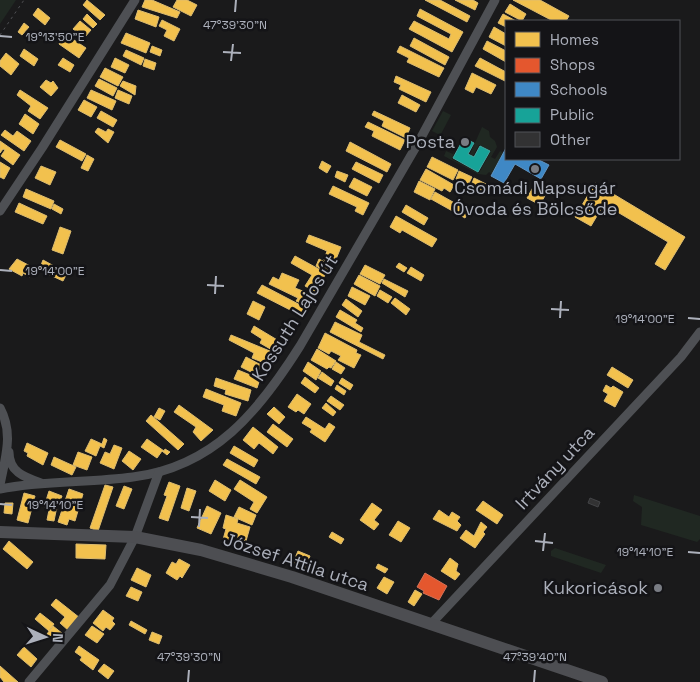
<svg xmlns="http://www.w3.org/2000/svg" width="700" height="682" font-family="'Space Grotesk',sans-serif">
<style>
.green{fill:#202822}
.homes{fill:#f2c14e;stroke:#ddbc6f}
.shops{fill:#e4572e;stroke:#d37258}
.schools{fill:#3f88c5;stroke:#6094c2}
.public{fill:#17a398;stroke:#44a7a2}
.building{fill:#323233;stroke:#434447}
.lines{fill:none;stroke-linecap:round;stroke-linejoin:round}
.path{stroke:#505155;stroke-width:1;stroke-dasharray:2.5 4;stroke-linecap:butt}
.minor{stroke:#4e5054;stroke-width:9}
.secondary{stroke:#4d4e52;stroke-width:12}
.ticks{fill:none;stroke:#acb0bb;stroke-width:2}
.poi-dot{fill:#797c83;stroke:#141417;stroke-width:2}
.labels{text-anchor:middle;stroke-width:5;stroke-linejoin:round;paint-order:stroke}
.poi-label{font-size:18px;fill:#acb0bb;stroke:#141417;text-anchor:end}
.street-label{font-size:18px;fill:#acb0bb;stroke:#141417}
.ticks-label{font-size:12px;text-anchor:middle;fill:#acb0bb;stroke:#141417;stroke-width:5;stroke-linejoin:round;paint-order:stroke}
</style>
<rect width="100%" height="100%" fill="#1a1a1b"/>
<g class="green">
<polygon points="0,0 16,0 0,24"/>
<polygon points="443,111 451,115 441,134 448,139 432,131"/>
<polygon points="482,127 489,131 490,137 495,141 497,147 491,157 495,159 500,151 504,153 492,174 489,172 486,175 478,174 444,156 446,151 453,154 455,150 452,159 479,173 491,151 479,145 473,156 470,154"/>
<polygon points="634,495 700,516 700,539 697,542 641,525 642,507 633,501"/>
<polygon points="555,548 606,565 601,573 551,556 551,551"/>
</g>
<g class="homes">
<polygon points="87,0 105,15 100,20 83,5"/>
<polygon points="145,0 152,0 180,12 177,18 142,7"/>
<polygon points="177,0 187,0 197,5 191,16 173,7"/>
<polygon points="425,0 440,0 470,16 467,22"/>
<polygon points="455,0 473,0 478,3 475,10"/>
<polygon points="513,0 540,0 569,16 566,21 553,21"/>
<polygon points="510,4 526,14 522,21 505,12"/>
<polygon points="38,8 50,18 45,25 33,15"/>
<polygon points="420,9 463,32 452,52 409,29 414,21 449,39 451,34 417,16"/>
<polygon points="138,10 159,17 156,27 135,19"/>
<polygon points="87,14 97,24 93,28 83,19"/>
<polygon points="503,14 516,21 506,21 506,27 498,23"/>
<polygon points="162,20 180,29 174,41 164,36 167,30 159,26"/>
<polygon points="80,21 91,30 84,38 73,29"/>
<polygon points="24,23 29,27 22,35 18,32"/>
<polygon points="494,27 506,34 506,46 489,37"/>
<polygon points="126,33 150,43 146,53 121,43"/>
<polygon points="65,34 86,48 79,58 59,44"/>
<polygon points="414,38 449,57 445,65 410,46"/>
<polygon points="487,41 506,51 506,62 483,49"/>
<polygon points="152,46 162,50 160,56 150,52"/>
<polygon points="400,46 444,68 439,77 407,62 409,58 397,52"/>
<polygon points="24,49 38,59 34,66 20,56"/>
<polygon points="126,50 144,58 141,65 123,56"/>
<polygon points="6,53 19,64 11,75 0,66 0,61"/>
<polygon points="63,58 74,65 70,72 58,65"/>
<polygon points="115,58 129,65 125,73 111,67"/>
<polygon points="480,58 506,72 505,81 475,66"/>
<polygon points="145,59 156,63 154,70 143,66"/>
<polygon points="105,68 123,77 118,86 100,77"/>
<polygon points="472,73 496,85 491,94 476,87 473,93 465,89"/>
<polygon points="396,76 431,92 426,102 399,89 401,85 394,82"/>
<polygon points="99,79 117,88 113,96 95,86"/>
<polygon points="46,80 51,83 53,81 58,88 51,96 40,87"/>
<polygon points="123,81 136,86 135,95 120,86"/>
<polygon points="20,90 48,108 40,119 28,111 31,106 17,95"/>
<polygon points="91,90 116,101 112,110 87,98"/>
<polygon points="118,90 132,96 129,104 115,98"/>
<polygon points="402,95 420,105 416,112 398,103"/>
<polygon points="84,100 97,107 91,117 78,110"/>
<polygon points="101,111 117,120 113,127 97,118"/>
<polygon points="374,111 410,128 406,138 382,126 384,121 372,115"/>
<polygon points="25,114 39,124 33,134 19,124"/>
<polygon points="368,122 405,140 400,150 372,136 374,131 365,127"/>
<polygon points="98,128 106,132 108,129 114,132 108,143 95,132"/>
<polygon points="5,130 13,136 17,131 31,141 24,151 1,135"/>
<polygon points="60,140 86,154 82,161 56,147"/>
<polygon points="0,141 20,155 13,165 1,156 5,150 3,149 0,153"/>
<polygon points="350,142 391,164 387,172 346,151"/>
<polygon points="87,155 94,159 88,171 81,168"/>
<polygon points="432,157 458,170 453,180 427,167"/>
<polygon points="322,161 331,166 327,173 319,168"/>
<polygon points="0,162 10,168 4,179 0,177"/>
<polygon points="356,162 383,175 379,183 352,169"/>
<polygon points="41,166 56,172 50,185 35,178"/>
<polygon points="426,169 454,185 450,192 444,188 442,191 420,180"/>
<polygon points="337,171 348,175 345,182 335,177"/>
<polygon points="459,171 472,177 468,185 456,179"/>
<polygon points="354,178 372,187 367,196 349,187"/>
<polygon points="474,178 490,186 486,193 471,186"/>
<polygon points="419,181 435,189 430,200 414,192"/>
<polygon points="536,182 549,188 540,205 527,198"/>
<polygon points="595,183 685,237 665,270 655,264 668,242 604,204 591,226 575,217"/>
<polygon points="333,186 369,203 363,215 355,211 357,207 329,194"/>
<polygon points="26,189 54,201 51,209 23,197"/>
<polygon points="435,192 469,211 465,218 431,199"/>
<polygon points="19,203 47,216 43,224 15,212"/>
<polygon points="54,204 63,209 61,214 52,209"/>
<polygon points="406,205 428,218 424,225 402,212"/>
<polygon points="396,216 437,239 432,247 402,230 400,233 390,227"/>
<polygon points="60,227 71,231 63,254 52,250"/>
<polygon points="309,235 341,247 334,264 324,260 327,251 306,242"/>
<polygon points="295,256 326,273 316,292 305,286 312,275 291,263"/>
<polygon points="17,259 34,268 30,277 23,273 22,276 9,269"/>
<polygon points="319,259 332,266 328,273 316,266"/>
<polygon points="43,260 67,273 63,281 39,270"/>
<polygon points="399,263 407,268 404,272 396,267"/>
<polygon points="365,265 385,275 380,284 360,274"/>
<polygon points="411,267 424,275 421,281 407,273"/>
<polygon points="282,273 299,280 295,288 313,295 308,306 296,301 298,298 269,284 273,277 279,280"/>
<polygon points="359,275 380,286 375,296 354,284"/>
<polygon points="384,279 408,291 405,297 382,283"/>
<polygon points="262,285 306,308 302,316 257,293"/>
<polygon points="352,287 370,296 365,305 348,296"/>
<polygon points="380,290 392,297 388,303 377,296"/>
<polygon points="395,298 410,309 406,315 391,303"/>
<polygon points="346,299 362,311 358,317 342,305"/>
<polygon points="253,301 265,307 259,320 247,314"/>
<polygon points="340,310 357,320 355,323 363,328 361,332 336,317"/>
<polygon points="335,322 362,335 359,342 385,355 383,359 330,332"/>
<polygon points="254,326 284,344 279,354 260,343 262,339 251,332"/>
<polygon points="325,333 357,350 356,353 361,355 354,368 338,360 341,356 331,351 329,354 318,348"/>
<polygon points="231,335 277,354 272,366 252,358 254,353 229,340"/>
<polygon points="317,349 336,361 331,368 329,367 327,369 311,360"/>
<polygon points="246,357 261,365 257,375 241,367"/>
<polygon points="308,362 321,371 316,380 303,371"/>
<polygon points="336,362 345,368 341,374 332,369"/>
<polygon points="612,367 633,380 628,388 607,375"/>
<polygon points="238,370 260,379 257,388 234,379"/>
<polygon points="322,372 334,381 331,386 318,378"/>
<polygon points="305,377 319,388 315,393 301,383"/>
<polygon points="216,378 251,390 248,401 225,394 226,390 214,386"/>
<polygon points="342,378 353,385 350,390 339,383"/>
<polygon points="337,385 346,391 344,395 335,389"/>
<polygon points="606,385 611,388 613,386 623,392 615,407 604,401 608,394 603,391"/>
<polygon points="206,389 241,403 236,416 222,411 224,405 203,397"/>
<polygon points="297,394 311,404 304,414 298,410 296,412 288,407"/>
<polygon points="331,396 344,405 340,410 327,401"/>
<polygon points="326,403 336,412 333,416 322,408"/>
<polygon points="179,405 213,430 201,441 193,432 196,427 174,412"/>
<polygon points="274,407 285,417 279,424 267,414"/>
<polygon points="159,408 165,411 160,420 154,417"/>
<polygon points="151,415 184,444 178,450 146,421"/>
<polygon points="306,417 325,429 329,423 335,427 325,442 310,432 312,429 302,423"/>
<polygon points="273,424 293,439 287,447 267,432"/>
<polygon points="253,427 278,447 273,454 259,443 254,449 243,440"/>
<polygon points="104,438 107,440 104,448 100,446 96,456 85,451 91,439 102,444"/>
<polygon points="147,439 164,451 165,449 170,452 167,455 162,451 157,458 141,447"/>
<polygon points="27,443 48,453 43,465 27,456 28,453 24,451"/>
<polygon points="114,445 122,448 114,469 100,463 105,452 110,454"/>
<polygon points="234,446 258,460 254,467 230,453"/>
<polygon points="129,451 141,459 133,470 122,461"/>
<polygon points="78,452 92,457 87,470 73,465"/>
<polygon points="54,457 76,467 72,475 51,465"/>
<polygon points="227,459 260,477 256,484 223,465"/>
<polygon points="215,480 231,490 225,501 209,491"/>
<polygon points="240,480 267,497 257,513 250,509 254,502 234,489"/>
<polygon points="169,482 180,486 168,521 159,518 167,496 164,495"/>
<polygon points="105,485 113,487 98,531 90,528"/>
<polygon points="124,486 132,489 124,509 116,506"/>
<polygon points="187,488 196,491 189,511 181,508"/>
<polygon points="69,489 83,494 75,521 69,519 67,525 58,522"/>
<polygon points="49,491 62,496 56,511 44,507"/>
<polygon points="24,493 35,496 28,523 17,520"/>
<polygon points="483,501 503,515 497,524 476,510"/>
<polygon points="5,503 13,503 12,514 4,513"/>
<polygon points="372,503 382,510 374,520 379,524 374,530 360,520"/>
<polygon points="207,506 221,513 211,534 197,528"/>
<polygon points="239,507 256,515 252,525 234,517"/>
<polygon points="49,510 56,511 54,521 47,520"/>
<polygon points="439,510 449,517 452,512 460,517 457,521 461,525 457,531 433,519"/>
<polygon points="226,515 238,519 237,523 250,527 246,541 233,537 231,545 222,543 226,529 223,528"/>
<polygon points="398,521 410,528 401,542 389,535"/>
<polygon points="481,522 487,527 483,532 485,534 475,548 460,538 466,530 474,536"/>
<polygon points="332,532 344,539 341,544 329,537"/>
<polygon points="9,541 33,562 27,569 3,549"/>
<polygon points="76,544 106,545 105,559 76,558"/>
<polygon points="298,551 310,556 305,568 293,563"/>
<polygon points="450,558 458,564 456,571 460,574 455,580 441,571"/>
<polygon points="179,559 190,565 182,578 180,576 177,580 166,573 172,562 176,564"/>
<polygon points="378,564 388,569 385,573 376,568"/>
<polygon points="137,568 151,575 146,587 131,580"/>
<polygon points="384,577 394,582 387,594 377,588"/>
<polygon points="131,587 142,592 138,601 126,596"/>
<polygon points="415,590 422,594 414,606 408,602"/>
<polygon points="56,599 80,618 69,631 60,623 65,617 51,605"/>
<polygon points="103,610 114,618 112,621 115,624 110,630 106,627 103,631 93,623"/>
<polygon points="40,613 54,624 49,631 35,619"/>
<polygon points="131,621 147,630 145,634 129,625"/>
<polygon points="53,626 63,634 57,641 47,634"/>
<polygon points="92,626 104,634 97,643 85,635"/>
<polygon points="152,632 162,636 159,644 149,640"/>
<polygon points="79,646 99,660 93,670 80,660 82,657 75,652"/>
<polygon points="24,647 37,659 31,667 17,655"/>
<polygon points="104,664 114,671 108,679 98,671"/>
<polygon points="0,666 18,682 4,682 0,677"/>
</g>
<polygon class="shops" points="425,573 447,586 439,600 423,593 424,591 417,587"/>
<polygon class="schools" points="506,148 506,159 537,159 549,165 541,179 515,164 504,183 491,176"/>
<polygon class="public" points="464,138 474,143 468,154 474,157 480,146 490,151 478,172 453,158"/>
<polygon class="building" points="590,498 600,502 598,507 588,503"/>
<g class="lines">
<polyline class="path" points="0,35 24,0"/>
<g class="minor">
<polyline points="0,211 42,148 135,0"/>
<path d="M0,408C14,434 5,458 0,485"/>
<path d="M9,452C9,472 24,477 41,483"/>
<path d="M0,489C43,480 89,483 133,477C214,467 259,411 300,346L417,145L495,0"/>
<polyline points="430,625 681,357 700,332"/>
<polyline points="29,682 110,585 135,537 159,472"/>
</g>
<polyline class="secondary" points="0,532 135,537 201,550 292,577 602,682"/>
</g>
<path class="ticks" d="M235,12L236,0M0,36L12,37M223,52L241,53M231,61L233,44M0,270L12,271M207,285L224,286M215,294L216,276M551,309L569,310M560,318L561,301M688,318L700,319M0,504L12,505M191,517L208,518M199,527L200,509M535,541L553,543M543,551L545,533M688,552L700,553M188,682L189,670M534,682L535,670"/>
<g class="poi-dot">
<circle cx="465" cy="142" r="5"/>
<circle cx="535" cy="169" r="5"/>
<circle cx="658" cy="588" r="5"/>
</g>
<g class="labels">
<g class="poi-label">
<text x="455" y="148">Posta</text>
<text x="535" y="194" text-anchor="middle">Csomádi Napsugár<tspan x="535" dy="21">Óvoda és Bölcsőde</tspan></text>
<text x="648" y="594">Kukoricások</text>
</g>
<g class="street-label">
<text transform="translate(295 318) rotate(-58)" y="6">Kossuth Lajos út</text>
<text transform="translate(555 468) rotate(-47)" y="6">Irtvány utca</text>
<text transform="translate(296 562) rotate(18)" y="6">József Attila utca</text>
</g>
</g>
<g class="ticks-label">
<text x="235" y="29">47°39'30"N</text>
<text x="55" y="41">19°13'50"E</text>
<text x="55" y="275">19°14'00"E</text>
<text x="645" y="323">19°14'00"E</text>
<text x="55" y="509">19°14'10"E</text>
<text x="645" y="556">19°14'10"E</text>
<text x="189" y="661">47°39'30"N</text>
<text x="535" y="661">47°39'40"N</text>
</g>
<rect x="505" y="20" width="175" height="140" fill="#141417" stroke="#515259"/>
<rect x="515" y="32" width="25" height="15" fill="#f2c14e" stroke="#515259"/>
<text x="550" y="45" font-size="15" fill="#acb0bb">Homes</text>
<rect x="515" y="58" width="25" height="15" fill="#e4572e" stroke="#515259"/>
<text x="550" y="70" font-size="15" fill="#acb0bb">Shops</text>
<rect x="515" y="82" width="25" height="15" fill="#3f88c5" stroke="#515259"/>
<text x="550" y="95" font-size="15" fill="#acb0bb">Schools</text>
<rect x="515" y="108" width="25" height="15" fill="#17a398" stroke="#515259"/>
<text x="550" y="120" font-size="15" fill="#acb0bb">Public</text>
<rect x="515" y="132" width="25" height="15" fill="#323233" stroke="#515259"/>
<text x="550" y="145" font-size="15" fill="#acb0bb">Other</text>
<g transform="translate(45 637) rotate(94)" stroke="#141417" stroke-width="4" paint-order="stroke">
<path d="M0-4L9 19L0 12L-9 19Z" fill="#acb0bb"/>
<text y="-8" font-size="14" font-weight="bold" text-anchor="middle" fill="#acb0bb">N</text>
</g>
</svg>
